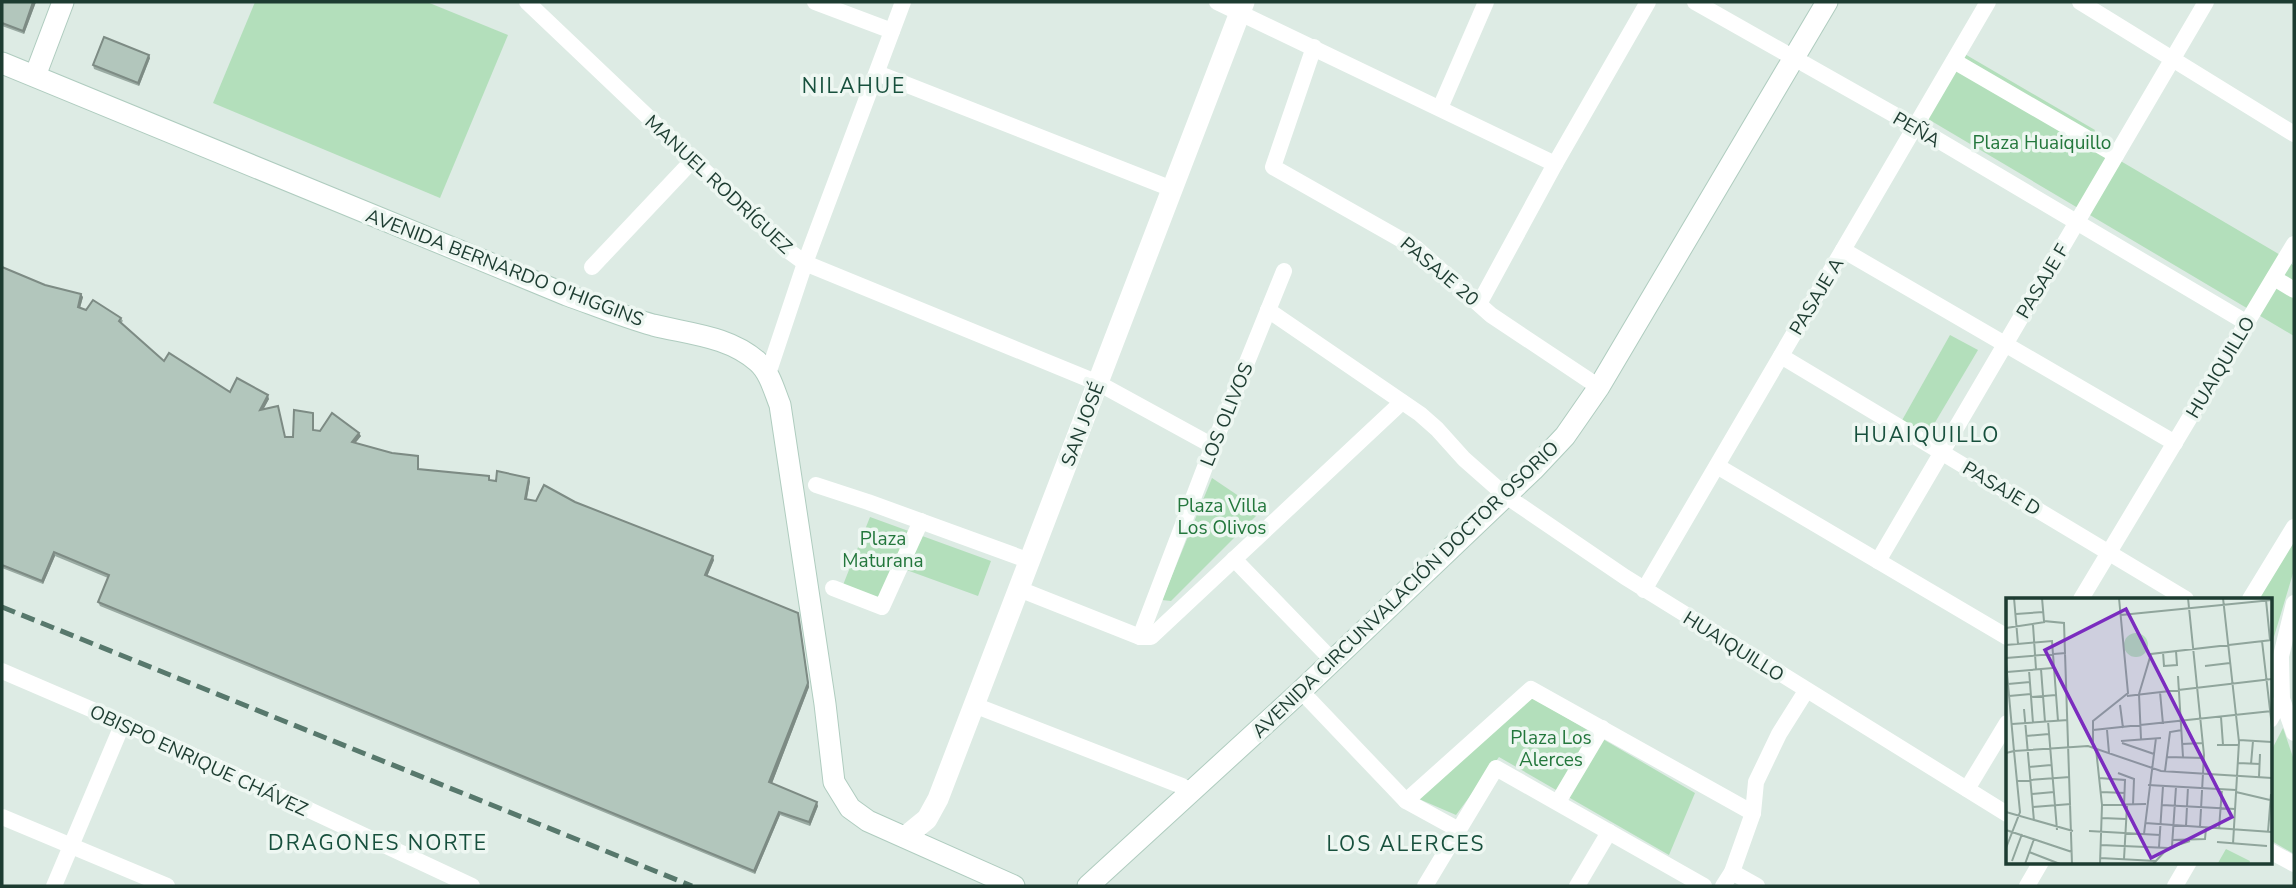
<svg xmlns="http://www.w3.org/2000/svg" width="2296" height="888" font-family="'Nunito Sans',sans-serif">
<style>
.green{fill:#b3dfbb}
.lines{fill:none;stroke-linecap:round;stroke-linejoin:round}
.secondary-casing{stroke:#afccbf;stroke-width:23}
.minor{stroke:#fff;stroke-width:16}
.tertiary{stroke:#fff;stroke-width:21}
.secondary{stroke:#fff;stroke-width:21}
.rail{stroke:#57786c;stroke-width:5;stroke-dasharray:14 7;stroke-linecap:butt}
.wall{fill:#99aaa2}
.shaded-wall{fill:#7d8b84}
.building{fill:#b2c6bc;stroke:#7d8b84;stroke-width:2}
.labels{text-anchor:middle;stroke-width:7;stroke-linejoin:round;paint-order:stroke}
.street-label{font-size:19px;fill:#1d3c31;stroke:#eef7f2}
.park-label{font-size:19px;fill:#23773c;stroke:#eef7f2}
.neighbourhood-label{font-size:21px;letter-spacing:2px;fill:#17503d;stroke:#eef7f2}
.inset-road{fill:none;stroke:#90a59c;stroke-width:2}
.view{fill:#7b2cbf;fill-opacity:0.15;stroke:#7b2cbf;stroke-width:3.5}
.inset-edge{fill:none;stroke:#1d3c31;stroke-width:3.5}
</style>
<rect width="100%" height="100%" fill="#ddebe4"/>
<g class="green">
<polygon points="255,2 427,2 508,35 440,198 213,103"/>
<polygon points="1963,53 2095,130 2090,143 2277,253 2294,266 2294,336 1928,119"/>
<polygon points="1950,335 1978,350 1921,446 1896,431"/>
<polygon points="1212,478 1261,511 1171,601 1162,600"/>
<polygon points="870,517 991,561 978,596 901,568 886,602 843,585"/>
<polygon points="2294,539 2294,570 2273,640 2270,637 2270,599 2258,599"/>
<polygon points="1531,697 1695,793 1669,855 1499,757 1456,815 1419,799"/>
<polygon points="2283,728 2294,760 2294,854 2270,840 2270,753"/>
</g>
<g class="lines">
<g class="secondary-casing">
<g id="secondary">
<path d="M2,63L567,295C595,305 624,317 653,325C689,334 729,336 758,362C770,373 774,390 780,405L825,704L834,782L850,808L868,821L1014,886"/>
<polyline points="35,76 63,2"/>
<polyline points="1088,886 1301,691 1533,470 1565,436 1599,387 1827,2"/>
</g>
</g>
<g class="minor">
<polyline points="527,2 790,252 805,263 1098,383 1213,446"/>
<polyline points="815,2 892,31"/>
<polyline points="1217,2 1555,164"/>
<polyline points="1695,2 1916,127 2247,323"/>
<polyline points="2080,2 2294,134"/>
<polyline points="1314,47 1273,167 1416,248 1491,315 1599,387"/>
<polyline points="1954,61 2116,155"/>
<polyline points="877,73 1172,189"/>
<polyline points="1440,108 1486,2"/>
<polyline points="1843,250 2175,443"/>
<polyline points="592,267 693,160"/>
<polyline points="2274,278 2294,290"/>
<polyline points="1479,304 1555,164 1648,2"/>
<polyline points="1268,310 1420,414 1437,429 1464,459 1506,496 1625,577 2007,814"/>
<polyline points="1781,356 2186,599"/>
<polyline points="768,374 805,263 903,2"/>
<polyline points="1717,466 2007,637"/>
<polyline points="816,485 868,502 1030,561"/>
<polyline points="1234,559 1332,660"/>
<polyline points="1878,561 2206,2"/>
<polyline points="833,588 882,607 921,521"/>
<polyline points="1019,589 1140,637 1151,637 1402,402"/>
<polyline points="1644,590 1988,2"/>
<polyline points="2081,599 2294,244"/>
<polyline points="2250,599 2294,527"/>
<polyline points="2294,603 2281,656 2282,699 2294,733"/>
<polyline points="1140,637 1213,446 1284,271"/>
<polyline points="2,671 123,723 472,886"/>
<polyline points="1301,691 1406,801 1457,829"/>
<polyline points="974,705 1182,786 1190,791"/>
<polyline points="2270,720 2282,699"/>
<polyline points="1967,789 2007,723"/>
<polyline points="1406,801 1531,689 1753,813"/>
<polyline points="1558,802 1602,728"/>
<polyline points="2,817 167,886"/>
<polyline points="2270,851 2294,864"/>
<polyline points="1732,872 1757,886"/>
<polyline points="54,886 123,723"/>
<polyline points="1425,886 1496,768 1704,886"/>
<polyline points="1577,886 1609,832"/>
<polyline points="1723,886 1732,872 1753,813 1756,782 1779,734 1806,691"/>
<polyline points="2027,886 2041,862"/>
<polyline points="2175,886 2189,862"/>
</g>
<polyline class="tertiary" points="905,837 927,819 938,799 1244,2"/>
<use href="#secondary" class="secondary"/>
<polyline class="rail" points="2,607 692,886"/>
</g>
<g class="wall">
<polygon points="2,2 36,2 24,34 2,26"/>
<polygon points="150,58 139,86 94,69 93,65"/>
<polygon points="2,267 45,285 83,297 80,308 121,318 123,321 121,323 164,361 230,392 269,399 263,409 286,437 293,437 314,416 314,430 361,436 355,443 392,453 418,456 419,469 490,479 490,480 530,481 527,499 536,501 575,502 714,560 707,576 799,616 809,687 772,783 818,806 810,826 780,815 755,874 100,606 98,602 108,578 55,556 43,584 2,568"/>
</g>
<g class="shaded-wall">
<polygon points="33,2 36,2 24,34 23,31"/>
<polygon points="149,55 150,58 139,86 138,83"/>
<polygon points="81,294 83,297 79,311 78,307"/>
<polygon points="268,395 269,399 261,414 260,410"/>
<polygon points="359,433 361,436 353,446 352,442"/>
<polygon points="529,478 530,481 526,503 525,499"/>
<polygon points="54,552 55,556 43,584 42,581"/>
<polygon points="713,556 714,560 706,579 705,575"/>
<polygon points="798,613 809,687 771,786 769,782"/>
<polygon points="817,802 818,806 810,826 809,822"/>
<polygon points="779,812 780,815 755,874 754,871"/>
</g>
<g class="building">
<polygon points="2,2 33,2 23,31 2,23"/>
<polygon points="104,37 149,55 138,83 93,65"/>
<polygon points="2,267 45,285 81,294 78,307 86,310 93,300 121,318 119,321 164,361 169,353 230,392 237,378 268,395 260,410 278,406 285,437 293,437 294,410 313,413 313,430 320,431 332,413 359,433 352,442 392,453 418,456 418,469 489,476 489,480 496,481 497,471 529,478 525,499 536,501 544,485 575,502 713,556 705,575 798,613 808,683 769,782 817,802 809,822 779,812 754,871 98,602 109,575 54,552 42,581 2,565"/>
</g>
<g class="labels">
<g class="street-label">
<text transform="translate(1917 129) rotate(30)" y="7">PEÑA</text>
<text transform="translate(719 184) rotate(43)" y="7">MANUEL RODRÍGUEZ</text>
<text transform="translate(505 267) rotate(21)" y="7">AVENIDA BERNARDO O'HIGGINS</text>
<text transform="translate(1440 271) rotate(40)" y="7">PASAJE 20</text>
<text transform="translate(2042 281) rotate(-59)" y="7">PASAJE F</text>
<text transform="translate(1816 296) rotate(-59)" y="7">PASAJE A</text>
<text transform="translate(2220 367) rotate(-59)" y="7">HUAIQUILLO</text>
<text transform="translate(1226 414) rotate(-68)" y="7">LOS OLIVOS</text>
<text transform="translate(1082 424) rotate(-69)" y="7">SAN JOSÉ</text>
<text transform="translate(2002 488) rotate(31)" y="7">PASAJE D</text>
<text transform="translate(1405 589) rotate(-44)" y="7">AVENIDA CIRCUNVALACIÓN DOCTOR OSORIO</text>
<text transform="translate(1734 646) rotate(32)" y="7">HUAIQUILLO</text>
<text transform="translate(199 760) rotate(25)" y="7">OBISPO ENRIQUE CHÁVEZ</text>
</g>
<g class="park-label">
<text x="2042" y="149">Plaza Huaiquillo</text>
<text x="1222" y="512">Plaza Villa<tspan x="1222" dy="22">Los Olivos</tspan></text>
<text x="883" y="545">Plaza<tspan x="883" dy="22">Maturana</tspan></text>
<text x="1551" y="744">Plaza Los<tspan x="1551" dy="22">Alerces</tspan></text>
</g>
<g class="neighbourhood-label">
<text x="854" y="93">NILAHUE</text>
<text x="1927" y="442">HUAIQUILLO</text>
<text x="378" y="850">DRAGONES NORTE</text>
<text x="1406" y="851">LOS ALERCES</text>
</g>
</g>
<g transform="translate(2006 598)">
<rect width="266" height="266" fill="#ddebe4"/>
<path d="M118 47a12 12 0 1 1 24 0a12 12 0 1 1-24 0ZM220,251L244,263L243,266L212,265Z" fill="#b3dfbb"/>
<path class="inset-road" d="M8,0L12,46M36,0L38,23L58,25L66,266M182,0L198,157L194,229M217,0L233,144L227,246M260,2L264,42M10,16L37,14M115,17L266,2M27,27L30,71M0,30L39,24M256,43L266,129M0,47L46,43L52,123M157,54L158,68L171,67L170,53M0,60L60,55M0,64L8,153L82,148L155,173L266,180M199,68L224,65M35,71L39,124M23,72L27,125M1,74L47,70M172,78L177,159M2,86L24,84M154,94L157,126M3,98L25,96M121,98L266,81M25,99L50,97M114,107L117,130M18,111L28,223M215,119L217,147M42,123L51,232M6,126L62,122M87,132L266,113M101,132L103,155M20,138L43,136M135,141L133,96L145,56L266,42M233,142L266,144M115,143L155,140M116,145L148,156M176,146L197,145M211,147H233M87,149V123L122,95L113,0M90,151L96,207L94,266M0,155L8,153L14,214L0,250M161,159L198,160M232,165L254,166M245,166L247,143M23,169L45,167M159,173L164,134L176,132M112,175L128,181L127,207M253,179L254,156M93,180L119,182L118,208M11,183L64,179M142,187L230,192M95,194L119,195M230,194L264,202M26,196L48,194M96,207L140,206M156,207L229,211M27,209L65,206M0,214L67,233M96,220L120,221M139,225L266,234M180,228L182,189M213,231L216,191M0,232L66,254M83,233L154,237M262,234L265,196M138,236L150,140M166,242L199,241L200,230M211,244L261,248M95,247L162,250M166,248L170,189M153,249L157,188M23,254L54,266M94,260L150,263M118,261L121,208M6,263L16,236M19,266L28,241M147,266L162,250L184,243"/>
<path class="view" d="M120,11L226,219L145,260L39,52Z"/>
<rect width="266" height="266" class="inset-edge"/>
</g>
<rect width="2296" height="888" fill="none" stroke="#1d3c31" stroke-width="7"/>
</svg>
